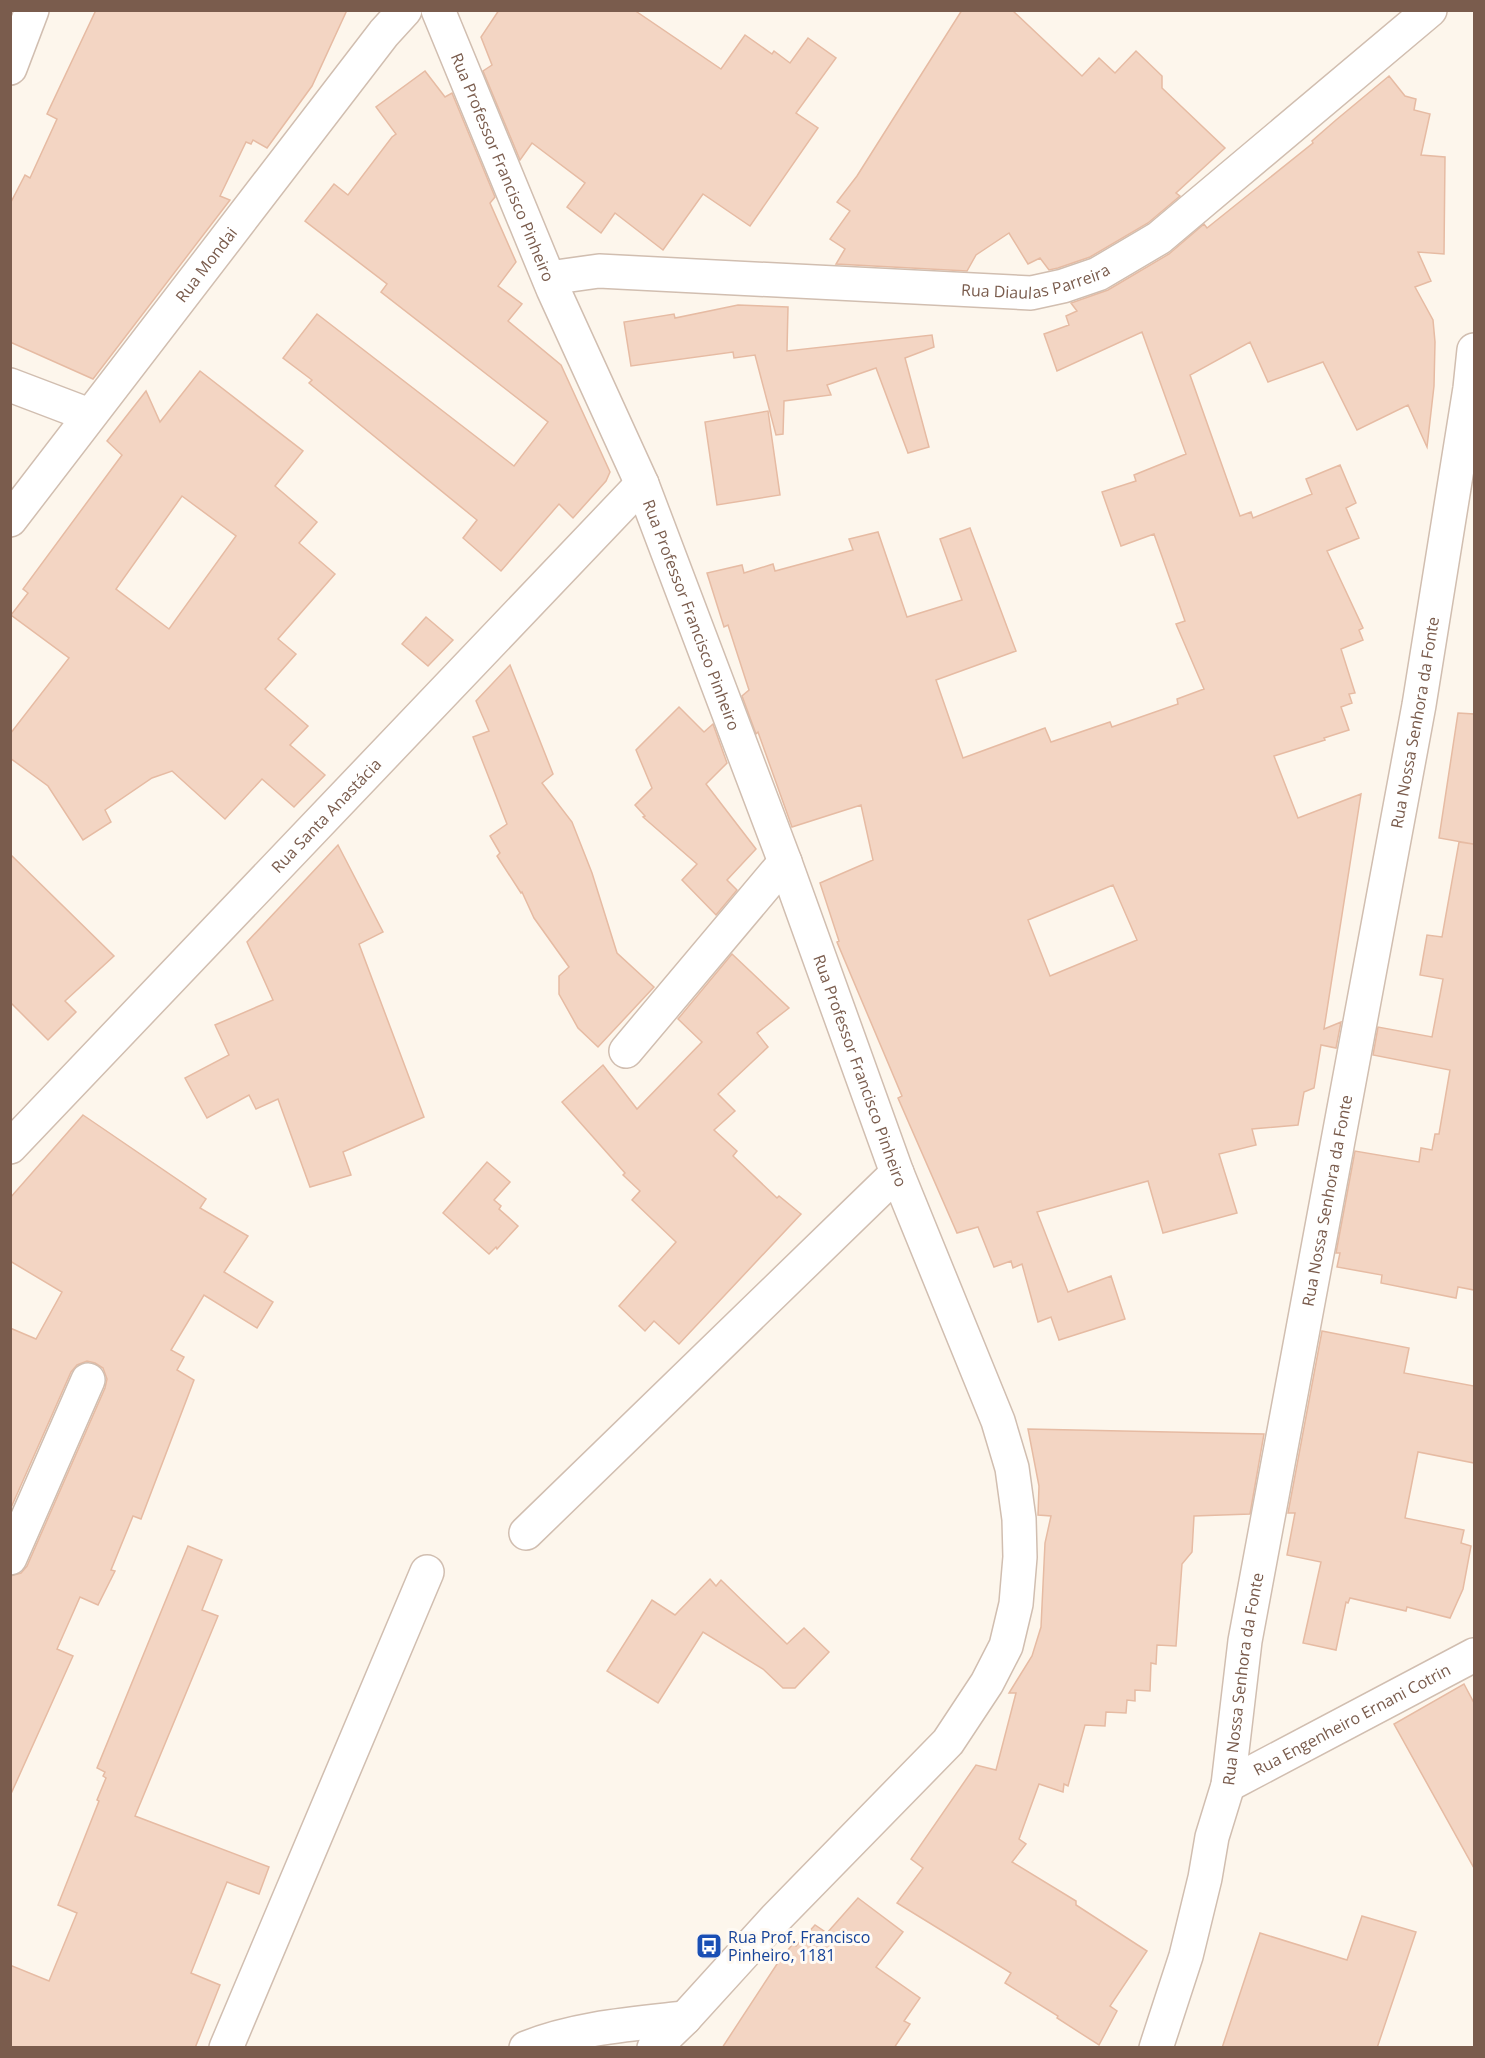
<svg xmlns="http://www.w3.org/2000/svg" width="1485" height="2058" font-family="'Open Sans',sans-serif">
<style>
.building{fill:#f3d5c3;stroke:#e6bba3;stroke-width:1.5;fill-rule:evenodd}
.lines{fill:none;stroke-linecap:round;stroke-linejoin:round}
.minor-casing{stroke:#d1beb0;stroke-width:36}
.minor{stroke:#fff;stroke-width:33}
.labels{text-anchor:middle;stroke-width:6;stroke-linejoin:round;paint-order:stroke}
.street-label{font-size:16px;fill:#7a5c4d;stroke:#fffaf3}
.transit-label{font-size:16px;fill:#164399;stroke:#fffaf3;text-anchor:start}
</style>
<rect width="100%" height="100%" fill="#fdf6ec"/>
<g class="building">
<polygon points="96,10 347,10 312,86 267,148 253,140 251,144 246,142 220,196 230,200 93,379 10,342 10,204 25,175 30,178 57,119 47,114"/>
<polygon points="499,10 634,10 721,69 745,35 772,54 774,51 790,63 808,38 836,58 796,113 818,128 750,226 703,194 663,250 615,213 601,233 567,207 585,183 532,143 520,160 483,71 492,65 481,37"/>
<polygon points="962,10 1012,10 1082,76 1099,58 1115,73 1136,51 1162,76 1162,88 1225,148 1176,193 1180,196 1148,223 1090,257 1058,268 1049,270 1040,258 1028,264 1009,233 976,255 967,271 836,264 845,249 830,239 850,211 837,202 857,176"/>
<polygon points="425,71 445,97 452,93 495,197 490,203 516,262 498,286 522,304 508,321 561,365 610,472 606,481 573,518 559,504 501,571 463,538 477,520 309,383 312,380 283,358 317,314 514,466 548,422 381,292 387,284 305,221 334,184 348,195 392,137 396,134 376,107"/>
<path d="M1389,76L1405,96L1416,99L1414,110L1430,114L1421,155L1445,157L1444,254L1418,252L1431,281L1415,287L1433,320L1435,342L1434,386L1427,447L1408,405L1357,430L1323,362L1268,382L1250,342L1190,375L1240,516L1251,512L1253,518L1312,494L1306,479L1340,465L1356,503L1346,508L1359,538L1327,551L1363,628L1359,630L1363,640L1341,649L1355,693L1349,694L1352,703L1341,707L1349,730L1324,738L1325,740L1274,756L1298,818L1361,794L1324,1029L1341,1022L1336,1048L1321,1045L1314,1088L1304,1092L1298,1125L1252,1129L1256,1145L1219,1154L1237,1213L1163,1233L1148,1181L1037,1212L1068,1292L1111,1276L1125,1319L1059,1340L1051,1317L1038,1322L1022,1264L1013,1268L1011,1261L994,1267L978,1227L957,1233L898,1098L902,1096L837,942L839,941L820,883L873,860L861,805L792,827L758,732L756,734L742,696L749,690L728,625L724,627L707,573L742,565L744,573L773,564L775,571L853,550L849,539L878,532L907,617L962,600L940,539L970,528L1016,651L936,680L963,758L1045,728L1051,742L1110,722L1112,727L1178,704L1177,699L1204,689L1176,624L1185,621L1154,534L1121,546L1102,492L1136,481L1134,475L1186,454L1142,332L1057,371L1044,334L1069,325L1066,316L1077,311L1071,303L1108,290L1169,254L1204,224L1207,228L1313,143L1312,141L1336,120ZM1113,885L1137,940L1050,976L1028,920Z"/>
<polygon points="738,305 788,307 787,351 932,335 934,347 905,358 929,447 908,453 876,368 827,385 831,395 784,401 783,434 776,435 755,355 734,358 733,352 631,366 624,322 674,314 675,318"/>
<path d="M200,371L303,451L275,486L317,522L299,543L335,574L278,639L296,654L265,689L308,726L290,745L325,775L294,807L262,779L225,819L172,771L152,778L105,810L111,822L83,840L48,786L10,758V734L69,658L11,615L28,593L23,589L122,455L107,441L146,391L160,422ZM182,496L236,536L169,629L116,589Z"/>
<polygon points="768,411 780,495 717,505 705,422"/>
<polygon points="426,617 453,640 428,666 402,644"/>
<polygon points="510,665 553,774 542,783 572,822 592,873 617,953 654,987 598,1047 578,1028 559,994 559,976 569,967 534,918 522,892 521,893 497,856 500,853 490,836 507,824 473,737 489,731 476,701"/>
<polygon points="679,707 704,732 713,724 727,763 706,784 756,849 727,880 737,890 716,915 682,880 697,864 643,817 645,816 635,805 652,788 636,750"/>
<polygon points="1458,713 1474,714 1474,1290 1458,1287 1456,1298 1381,1283 1382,1275 1337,1267 1340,1253 1336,1253 1355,1151 1419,1162 1421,1148 1432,1150 1435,1134 1439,1134 1450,1070 1373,1055 1378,1027 1432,1037 1443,979 1420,975 1427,935 1442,937 1459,842 1473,844 1439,838"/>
<polygon points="338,845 383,932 359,944 424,1117 343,1152 351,1175 310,1187 278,1099 256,1109 249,1095 207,1118 185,1078 229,1055 215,1025 273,1000 247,942"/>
<polygon points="10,854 114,956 65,1001 76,1012 48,1040 10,1002"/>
<polygon points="732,954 789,1008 757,1033 768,1047 718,1094 735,1111 714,1130 737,1151 733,1156 777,1198 779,1196 801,1214 679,1344 654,1321 645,1331 619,1306 676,1242 632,1200 640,1191 623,1175 625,1173 562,1102 603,1065 637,1109 702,1042 678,1019"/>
<polygon points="83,1115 206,1199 200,1208 248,1236 224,1272 273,1302 257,1328 204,1295 171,1350 184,1357 177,1370 194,1380 141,1519 133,1516 111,1570 115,1571 98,1605 80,1597 57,1649 73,1656 10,1796 10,1576 21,1573 27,1566 105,1388 107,1379 103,1368 95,1363 87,1361 77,1365 71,1372 10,1510 10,1328 36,1339 62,1292 10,1261 10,1198"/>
<polygon points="487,1162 510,1182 494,1200 501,1206 499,1209 518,1226 497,1249 496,1247 489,1254 443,1213"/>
<polygon points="1322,1331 1409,1348 1404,1373 1474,1386 1474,1463 1418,1452 1405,1518 1464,1530 1461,1543 1471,1546 1463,1589 1450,1618 1407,1607 1406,1611 1350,1598 1348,1603 1346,1602 1336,1650 1303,1643 1321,1562 1287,1555 1295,1513 1288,1513"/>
<polygon points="1028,1429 1264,1434 1250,1514 1194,1516 1192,1552 1182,1564 1176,1646 1157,1645 1156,1664 1151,1663 1150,1691 1135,1690 1135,1701 1127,1700 1126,1713 1106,1712 1105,1726 1085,1725 1068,1786 1064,1784 1063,1792 1039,1784 1019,1839 1026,1844 1012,1862 1076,1901 1076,1905 1147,1951 1110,2006 1117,2011 1099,2045 1057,2018 1058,2016 1005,1983 1011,1973 897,1903 923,1868 911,1859 976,1765 996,1770 1016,1693 1009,1693 1032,1656 1041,1627 1045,1543 1051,1516 1038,1515 1039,1486"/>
<polygon points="188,1546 222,1560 202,1610 218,1616 135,1816 269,1867 259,1894 227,1882 191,1973 220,1985 195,2048 10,2048 10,1965 49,1981 77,1913 58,1905 99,1801 97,1800 106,1778 103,1776 105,1772 97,1768"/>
<polygon points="710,1579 716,1586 721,1580 787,1644 804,1628 829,1652 795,1688 783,1688 763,1669 703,1632 658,1703 607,1671 652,1600 675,1615"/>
<polygon points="1464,1684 1474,1703 1474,1868 1394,1724"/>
<polygon points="858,1898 903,1932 876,1967 920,1998 904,2021 910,2024 894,2048 722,2048 781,1958 793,1944 796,1946 815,1925 827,1933"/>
<polygon points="1362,1916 1416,1932 1377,2048 1222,2048 1260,1933 1347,1960"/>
</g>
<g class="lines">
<g class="minor-casing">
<g id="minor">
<path id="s1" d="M438,10L553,289L642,484L785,862L897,1173L998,1421L1012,1468L1019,1519L1020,1557L1016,1604L1006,1646L987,1683L948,1742L775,1919L685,2018L654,2048"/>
<polyline points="10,68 32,10"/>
<path id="s2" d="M549,278L599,271L1031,293L1063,286L1098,274L1159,238L1430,10"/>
<polyline points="10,385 89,415"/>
<path id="s3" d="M10,520L384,33L405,10"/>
<polyline points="626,1051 785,862"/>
<path id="s4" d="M10,1147L642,484"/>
<polyline points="526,1533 897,1173"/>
<polyline points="10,1558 88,1380"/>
<path id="s5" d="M1228,1785L1474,1655"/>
<polyline points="226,2048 427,1572"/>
<path d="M526,2048C576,2028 631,2024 685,2018"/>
<path id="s6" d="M1156,2048L1186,1956L1205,1878L1212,1837L1228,1785L1245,1641L1419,705L1470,388L1474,350"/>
</g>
</g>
<use href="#minor" class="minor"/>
</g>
<defs>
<g id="bus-square" transform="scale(1.35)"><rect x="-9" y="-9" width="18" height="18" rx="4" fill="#1a4fb4" stroke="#fffaf3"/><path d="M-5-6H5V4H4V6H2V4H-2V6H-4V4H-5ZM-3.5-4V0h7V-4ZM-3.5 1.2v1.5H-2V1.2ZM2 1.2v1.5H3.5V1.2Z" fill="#fff"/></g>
</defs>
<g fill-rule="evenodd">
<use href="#bus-square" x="709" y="1946"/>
</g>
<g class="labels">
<g class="street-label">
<text dy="6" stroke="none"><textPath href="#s1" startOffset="170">Rua Professor Francisco Pinheiro</textPath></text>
<text dy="6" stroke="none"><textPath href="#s3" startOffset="322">Rua Mondai</textPath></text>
<text dy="6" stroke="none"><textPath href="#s2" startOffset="489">Rua Diaulas Parreira</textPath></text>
<text dy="6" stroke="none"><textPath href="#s1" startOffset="656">Rua Professor Francisco Pinheiro</textPath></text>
<text dy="6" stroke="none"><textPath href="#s6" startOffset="1352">Rua Nossa Senhora da Fonte</textPath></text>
<text dy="6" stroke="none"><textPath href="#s4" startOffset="458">Rua Santa Anastácia</textPath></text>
<text dy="6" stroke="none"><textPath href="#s1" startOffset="1142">Rua Professor Francisco Pinheiro</textPath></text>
<text dy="6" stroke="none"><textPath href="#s6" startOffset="866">Rua Nossa Senhora da Fonte</textPath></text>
<text dy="6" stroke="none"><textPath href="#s6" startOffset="380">Rua Nossa Senhora da Fonte</textPath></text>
<text dy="6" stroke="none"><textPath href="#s5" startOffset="140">Rua Engenheiro Ernani Cotrin</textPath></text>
</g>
<g class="transit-label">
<text x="728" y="1943">Rua Prof. Francisco<tspan x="728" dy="18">Pinheiro, 1181</tspan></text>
</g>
</g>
<rect width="1485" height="2058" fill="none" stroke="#7a5c4d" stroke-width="24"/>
</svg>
